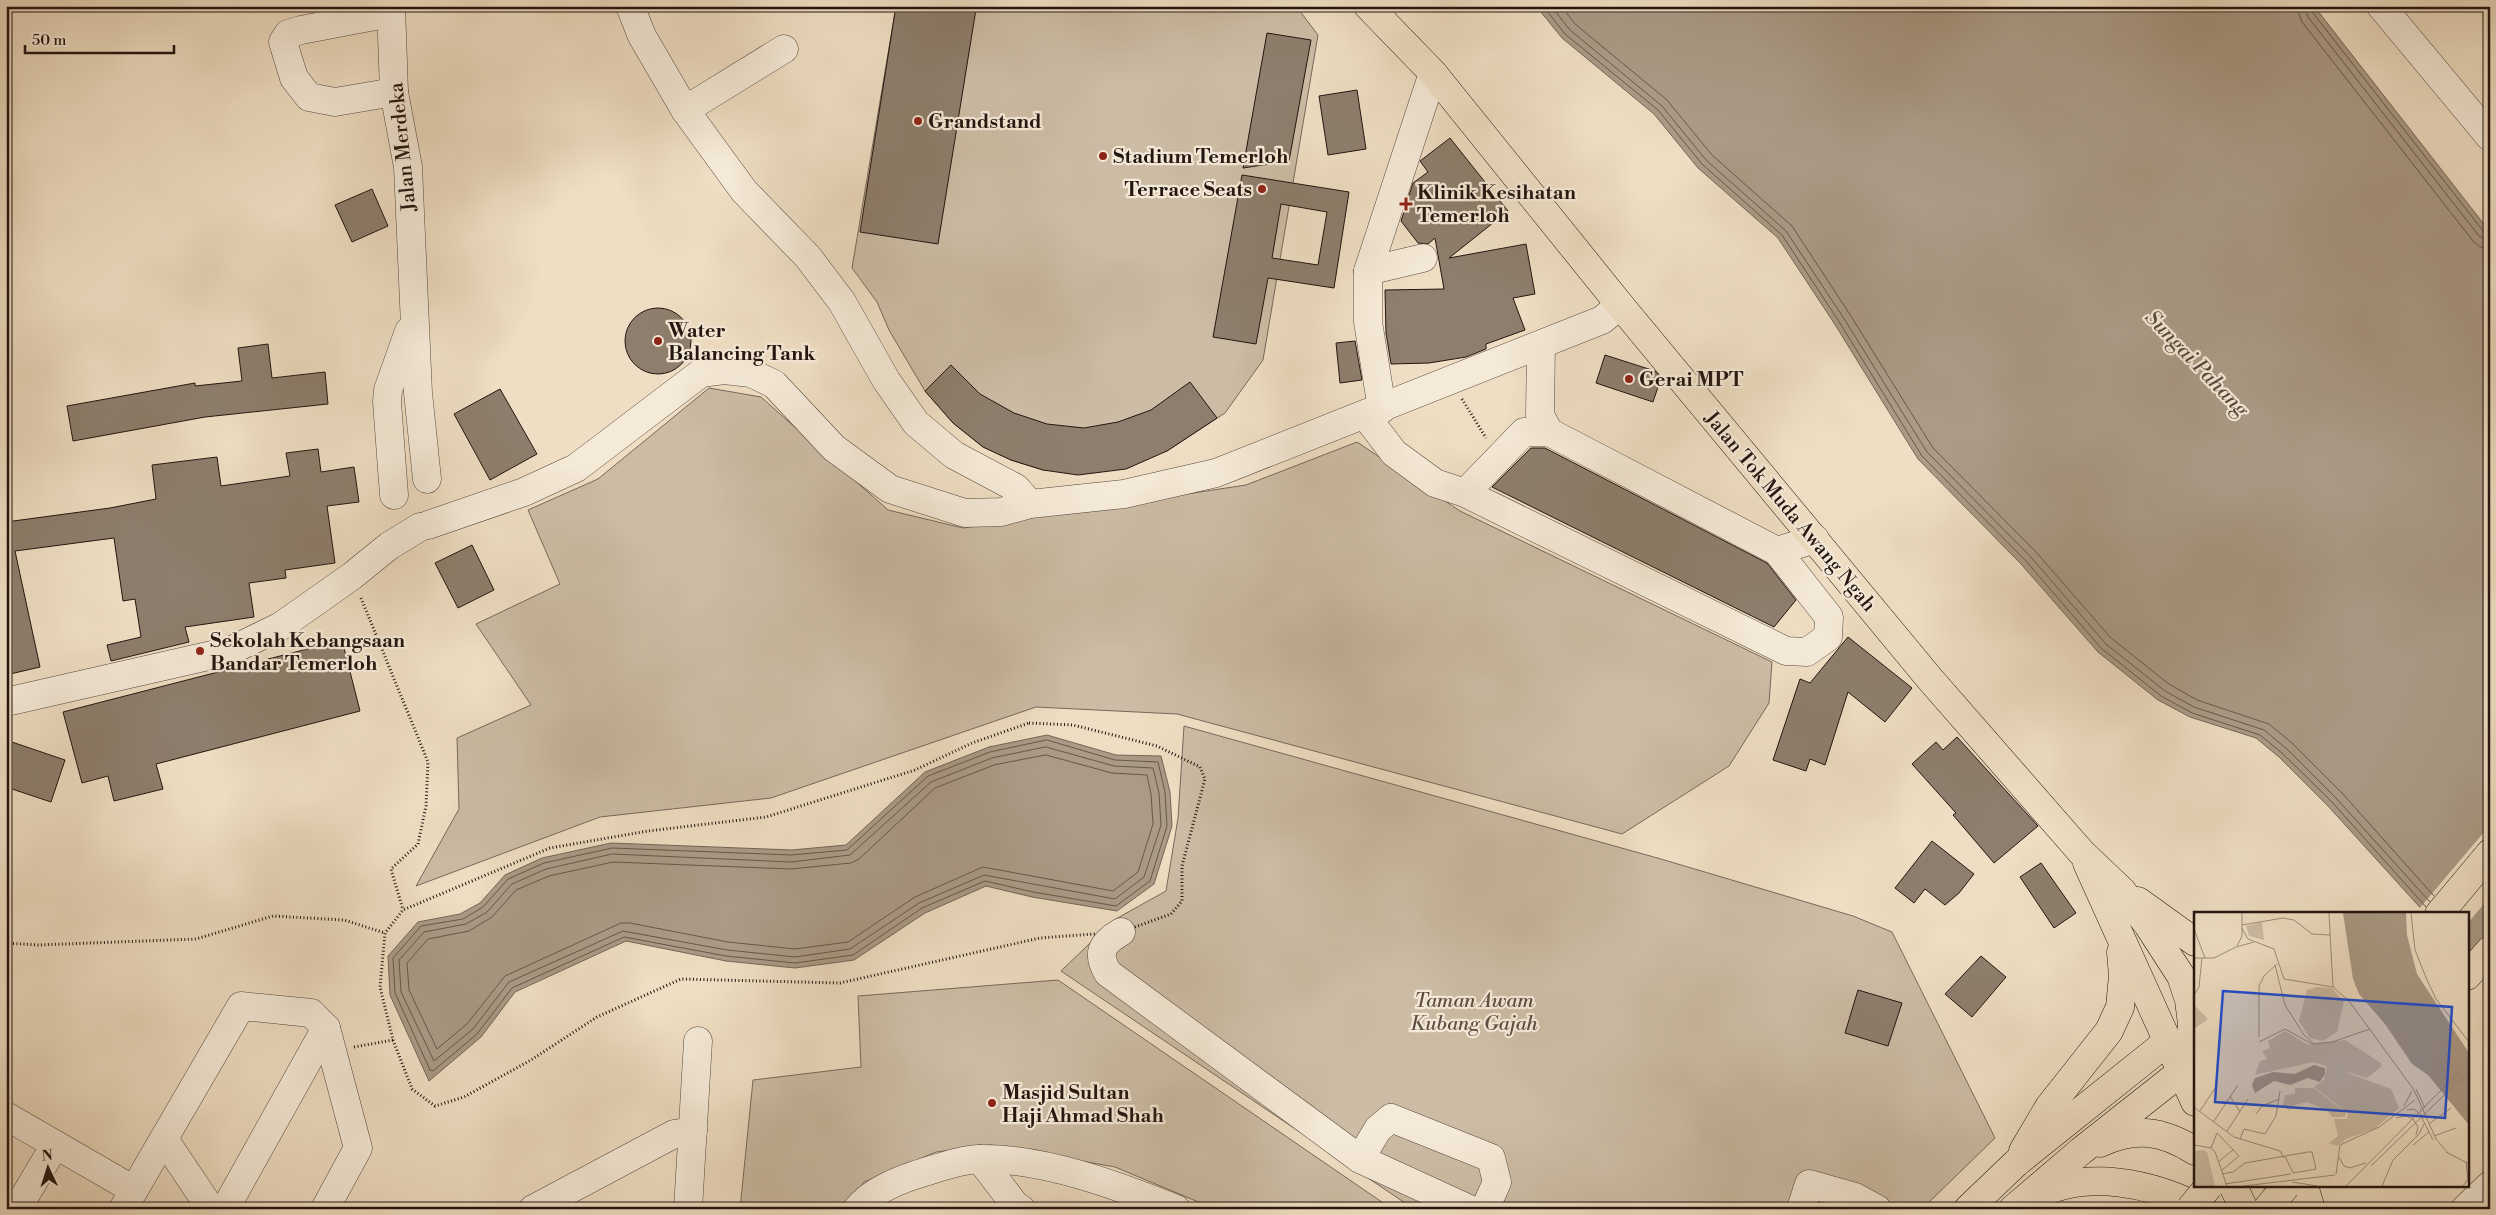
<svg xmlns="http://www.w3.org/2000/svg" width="2496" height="1215" font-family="'Libre Bodoni',serif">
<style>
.green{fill:#ccbca5;stroke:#78685a}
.water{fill:#aa9a86;stroke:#746557}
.pier{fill:#efdec3}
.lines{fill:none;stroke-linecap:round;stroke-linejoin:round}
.shore{stroke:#66584b;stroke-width:1}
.building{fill:#8d7e6d;stroke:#231510;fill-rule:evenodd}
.minor-casing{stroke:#56473d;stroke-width:29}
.major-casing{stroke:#231510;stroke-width:29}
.highway-casing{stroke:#231510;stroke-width:29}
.path{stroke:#231510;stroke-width:3;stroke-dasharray:1 2.5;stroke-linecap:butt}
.minor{stroke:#f5ead8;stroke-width:28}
.major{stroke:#efdec3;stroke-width:28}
.highway{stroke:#efdec3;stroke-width:28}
.highway-bridge-casing{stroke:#231510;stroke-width:29;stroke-linecap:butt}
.highway-bridge{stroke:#efdec3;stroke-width:28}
.poi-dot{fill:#8f2418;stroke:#f5ead8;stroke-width:2}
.labels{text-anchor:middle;stroke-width:4.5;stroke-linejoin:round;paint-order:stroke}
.poi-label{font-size:20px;font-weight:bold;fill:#231510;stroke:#f5ead8;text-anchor:start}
.street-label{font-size:20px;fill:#231510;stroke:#f5ead8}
.park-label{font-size:20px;font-style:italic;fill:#5e4f44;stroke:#f5ead8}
.water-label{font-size:21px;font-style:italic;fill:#594a3f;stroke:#f5ead8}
.inset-road{fill:none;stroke:#9d8e7b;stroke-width:1}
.view{fill:#1d4ed8;fill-opacity:0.15;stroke:#1d4ed8;stroke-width:2.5}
.inset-edge{fill:none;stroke:#231510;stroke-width:2.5}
</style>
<rect width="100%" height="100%" fill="#efdec3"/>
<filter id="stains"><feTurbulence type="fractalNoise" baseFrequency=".004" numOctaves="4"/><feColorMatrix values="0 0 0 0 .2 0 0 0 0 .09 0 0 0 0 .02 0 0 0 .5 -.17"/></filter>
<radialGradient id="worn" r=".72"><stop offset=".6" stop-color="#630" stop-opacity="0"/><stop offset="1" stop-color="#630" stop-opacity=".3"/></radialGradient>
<g class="green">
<polygon points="896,6 1296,6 1318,35 1263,360 1225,413 1167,451 1043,470 1011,460 983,447 953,423 925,391 889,330 877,302 852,268"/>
<polygon points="709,388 761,397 888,510 963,528 1246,485 1357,442 1460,511 1772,662 1769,703 1729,766 1622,834 1177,714 1036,707 771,798 600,817 416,886 459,809 457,738 531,705 476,624 560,584 528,510 598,479"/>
<polygon points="1184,726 1661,859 1853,916 1892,932 1995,1138 1922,1209 1414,1209 1061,971 1114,920 1166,891 1178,818"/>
<polygon points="1058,980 1392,1209 1215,1209 1115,1167 991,1145 936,1152 864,1182 845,1209 740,1209 753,1080 861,1067 858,996"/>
</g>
<g class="water">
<polygon points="1536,6 2314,6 2490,232 2490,980 2467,957 2467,914 2426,914 2328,806 2279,757 2256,738 2190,717 2158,700 2098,652 2021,564 1918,459 1834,323 1778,238 1698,168 1654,114 1562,38"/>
<polygon points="1047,735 1116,755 1161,756 1170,792 1172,826 1154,884 1117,911 1032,897 986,886 925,913 854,960 795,968 726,961 626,941 515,992 481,1037 429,1081 390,995 388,956 418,922 460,914 480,903 505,875 542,858 611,843 792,850 846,845 925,772 989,747"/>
</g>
<polygon class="pier" points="2490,825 2490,897 2467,924 2467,914 2422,914 2418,910"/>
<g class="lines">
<g class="shore">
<polyline points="1543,6 1565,34 1658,110 1702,164 1782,235 1838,320 1922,456 2025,560 2101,648 2161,696 2192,713 2260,735 2282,753 2332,802 2426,907"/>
<polyline points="1551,6 1570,30 1662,106 1706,160 1786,231 1843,317 1927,452 2030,556 2106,644 2165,691 2194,707 2264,730 2287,749 2336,798 2430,902"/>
<polyline points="1561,6 1575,24 1667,100 1712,155 1792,226 1849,313 1933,448 2035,551 2111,638 2169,684 2197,700 2269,724 2292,743 2342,793 2434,896"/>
<polyline points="2296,6 2302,22 2473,241 2480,247 2490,248"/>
<polyline points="2304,6 2308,17 2479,236 2490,241"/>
<polyline points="2310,6 2313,13 2484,232 2490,234"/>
<polygon points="1047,740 1115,760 1158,762 1165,792 1167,826 1150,881 1116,906 1033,892 985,881 922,908 853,955 795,963 726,956 624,937 512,988 477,1034 433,1071 430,1070 395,993 393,958 421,926 463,919 483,907 508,879 544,863 612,848 791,855 847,850 928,776 990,752"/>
<polygon points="1046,747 1114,766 1153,768 1159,793 1161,825 1144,877 1115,899 984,875 919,903 850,949 795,957 727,950 623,931 509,982 473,1029 434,1061 401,992 399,960 424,932 466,924 487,912 512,884 546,869 612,854 791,862 850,855 931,782 992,758"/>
<polygon points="1046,755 1112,773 1147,775 1151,794 1153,824 1138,872 1113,891 983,867 915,897 848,942 795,949 728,942 630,923 621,923 505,976 467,1024 437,1049 409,990 407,963 428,939 469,931 492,917 516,890 549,876 613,862 791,869 851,863 859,859 935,788 994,765"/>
</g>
</g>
<g class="building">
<polygon points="896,6 957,6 976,9 938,244 860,232"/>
<polygon points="1267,33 1311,40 1289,161 1243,168"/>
<polygon points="1357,90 1366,149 1328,155 1319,96"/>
<polygon points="1450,138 1508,211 1449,258 1526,244 1535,294 1513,298 1525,330 1486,344 1486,349 1466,357 1429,363 1391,364 1386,333 1385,290 1444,289 1435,238 1428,244 1418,243 1401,221 1406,206 1411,202 1408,199 1413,183 1428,172 1420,161"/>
<path d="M1242,175L1349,192L1334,288L1268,278L1256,344L1213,337ZM1281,204L1327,212L1318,265L1272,258Z"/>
<polygon points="372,189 388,226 352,242 335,205"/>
<circle cx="658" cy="341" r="33"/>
<polygon points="1355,341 1362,380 1340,383 1336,343"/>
<polygon points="268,344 272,378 325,372 328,404 205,417 73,441 67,406 195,383 195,386 242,381 238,348"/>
<polygon points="1605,355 1655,371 1661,378 1653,402 1596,383"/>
<polygon points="951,365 980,394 1014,413 1047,424 1084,428 1118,422 1151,410 1190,382 1217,418 1167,451 1126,469 1078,475 1043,470 1011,460 983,447 953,423 925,391"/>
<polygon points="500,389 537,454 490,480 454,414"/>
<polygon points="1531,448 1545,448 1767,563 1796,600 1774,627 1492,487"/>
<polygon points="318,449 321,472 354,467 359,502 327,506 335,563 285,570 286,578 249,583 254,617 185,627 189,642 111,661 107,645 141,637 135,599 123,601 114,538 15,551 40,667 6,675 6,522 110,508 156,499 152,465 217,457 221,486 290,476 286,453"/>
<polygon points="472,545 494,590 458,608 435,563"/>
<polygon points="1848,637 1912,688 1885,722 1848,692 1825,765 1810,759 1806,771 1773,760 1800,679 1810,683"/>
<polygon points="342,640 360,711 156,764 163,789 114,801 108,776 82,783 63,712"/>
<polygon points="1957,737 2038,826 1994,863 1953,815 1956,813 1912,764 1936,742 1943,750"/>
<polygon points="6,740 65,760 51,802 6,787"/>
<polygon points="1932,841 1974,874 1959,893 1945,905 1925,889 1914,903 1895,888"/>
<polygon points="2041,863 2076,913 2054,928 2020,877"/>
<polygon points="1981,956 2006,977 1972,1017 1945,994"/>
<polygon points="1858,990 1902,1003 1888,1046 1845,1033"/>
</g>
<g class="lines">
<g class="minor-casing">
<g id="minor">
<polyline points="391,6 394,92 408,167 418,393 427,479"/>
<polyline points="630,6 642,36 685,110 744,191 808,257 842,302 886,380 916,423 954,455 1016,488 1030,504"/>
<polyline points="2381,6 2490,137"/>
<polyline points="391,13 301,30 288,34 283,42 294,78 309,97 335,102 394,92"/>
<polyline points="685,110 784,49"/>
<polyline points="1368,271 1423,258"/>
<polyline points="1541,345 1540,415 1549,432"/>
<polyline points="1382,409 1368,322 1368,271 1433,73"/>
<polyline points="1365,415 1394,453 1435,483 1465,493"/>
<polyline points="394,495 387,402 388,390 409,331"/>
<polyline points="428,525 524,492 576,468 701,373 724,370 751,373 774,384 834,448 890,489 965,513 1001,512 1030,504 1124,494 1216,473 1602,320 1620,305"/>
<polyline points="1777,551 1829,617 1828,637 1807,652 1786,651 1465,493 1524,432 1549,432 1777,551 1815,539"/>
<polyline points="6,702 230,651 281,626 352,576 389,546 420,527"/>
<path d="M1121,932C1102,943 1096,953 1108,973L1360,1159L1469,1209"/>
<polyline points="6,1116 134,1190"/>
<polyline points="164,1139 211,1209"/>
<polyline points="980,1159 1015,1205 1021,1209"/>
<polyline points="1360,1159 1378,1129 1391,1118 1491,1158 1497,1182 1485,1209"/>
<polyline points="17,1209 55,1145"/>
<polyline points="123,1209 241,1006 311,1013 326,1028 358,1148 325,1209"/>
<polyline points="225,1209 326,1028"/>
<polyline points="533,1209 674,1134 693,1131"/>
<polyline points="688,1209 698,1041"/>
<path d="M857,1209C871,1192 894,1182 915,1175C936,1169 960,1159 981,1159C1044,1158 1119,1186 1176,1209"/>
<polyline points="1801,1209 1809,1184 1855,1197 1877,1209"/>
<polyline points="2465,1209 2490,1185"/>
</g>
</g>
<g class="major-casing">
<g id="major">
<polyline points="1368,6 1433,73 1620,305 1930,679 2082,853 2122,891 2148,925 2181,976 2189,1000 2192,1024 2190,1044 2181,1072 2081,1151 2013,1209"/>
<polyline points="2087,863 2195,1102"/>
<polyline points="2138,901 2195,942"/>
<path d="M2100,1143C2135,1127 2162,1130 2195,1151"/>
<polyline points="2023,1151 2049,1107 2109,1031 2120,1007 2123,976 2121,952"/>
<polyline points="2233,1186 2244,1209"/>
<polyline points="2278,1186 2292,1209"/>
<polyline points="2304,1186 2311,1209"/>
<path d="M2036,1196C2087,1169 2152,1183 2202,1209"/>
<polyline points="1968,1209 2016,1163 2167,1042"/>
</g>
</g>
<g class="highway-casing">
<g id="highway">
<polyline points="2439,914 2490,853"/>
<polyline points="2467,976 2490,950"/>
</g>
</g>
<g class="path">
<polyline points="1462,399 1486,438"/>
<polyline points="361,598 428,762 426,806 418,844 391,869 403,910"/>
<polygon points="1029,723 1073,725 1157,746 1200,767 1205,779 1182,866 1182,901 1171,914 1121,932 1040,938 840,983 681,979 597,1017 531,1060 464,1097 435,1106 412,1089 393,1040 380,987 385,933 403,910 550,848 648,831 766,817 915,770 972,743"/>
<polyline points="6,943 38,945 196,939 273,916 344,920 385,933"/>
<polyline points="354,1047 393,1040"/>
</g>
<use href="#minor" class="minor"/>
<use href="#major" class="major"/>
<use href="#highway" class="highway"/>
<g class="highway-bridge-casing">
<g id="highway-bridge">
<polyline points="2190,1209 2209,1186"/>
<polyline points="2267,1209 2286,1186"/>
</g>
</g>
<use href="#highway-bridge" class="highway-bridge"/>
</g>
<g class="poi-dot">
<circle cx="918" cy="121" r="5"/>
<circle cx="1103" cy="156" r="5"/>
<circle cx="1262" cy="189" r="5"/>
<path d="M1403.5 196.5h5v5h5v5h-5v5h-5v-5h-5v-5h5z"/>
<circle cx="658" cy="341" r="5"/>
<circle cx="1629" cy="379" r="5"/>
<circle cx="200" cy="651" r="5"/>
<circle cx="992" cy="1103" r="5"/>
</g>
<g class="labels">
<g class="poi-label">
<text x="928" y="128">Grandstand</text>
<text x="1113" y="163">Stadium Temerloh</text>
<text x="1252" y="196" text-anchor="end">Terrace Seats</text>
<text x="1417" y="199">Klinik Kesihatan<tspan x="1417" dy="23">Temerloh</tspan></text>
<text x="668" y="337">Water<tspan x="668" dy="23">Balancing Tank</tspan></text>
<text x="1639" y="386">Gerai MPT</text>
<text x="210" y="647">Sekolah Kebangsaan<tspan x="210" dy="23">Bandar Temerloh</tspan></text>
<text x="1002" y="1099">Masjid Sultan<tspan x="1002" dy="23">Haji Ahmad Shah</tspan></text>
</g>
<g class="street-label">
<text transform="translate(402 147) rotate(-96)" y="7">Jalan Merdeka</text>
<text transform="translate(1791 511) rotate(50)" y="7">Jalan Tok Muda Awang Ngah</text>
</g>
<g class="park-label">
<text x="1474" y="1007">Taman Awam<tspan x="1474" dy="23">Kubang Gajah</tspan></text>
</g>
<g class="water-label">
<text transform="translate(2197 363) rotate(46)" y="7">Sungai Pahang</text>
</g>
</g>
<g transform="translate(2194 912)">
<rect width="275" height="275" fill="#efdec3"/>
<path d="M68,10L70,28L55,24L52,14ZM123,75L138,76L150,90L143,120L129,129L116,126L105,109L113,78ZM0,93L14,107L0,117ZM91,119L114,133L151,128L187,151V155L173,166L119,150L61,163L66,149L73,147L68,139L76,136L74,129ZM133,153L197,177L205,196L180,217L152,227L143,234L135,231L144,224L140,207H153L154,201L120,175L130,168ZM101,176H120L152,201L151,205H138L133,198L113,190L101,193L96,198L89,195L91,183L101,182ZM9,238L13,240L21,274H0V239Z" fill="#ccbca5"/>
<path d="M149,1H212L213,23L223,62L275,141V213L234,163L218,152L191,112L165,82L159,67ZM120,153L131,156V162L126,170L114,166L96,173L80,169L61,181L58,173L61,166L79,160L101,162Z" fill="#aa9a86"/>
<path class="inset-road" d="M135,1L139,75M217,1L221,38L233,68L242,87L275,130M48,13L89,6L100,8L118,22L136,23M48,16L54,27L80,37L90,67L139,75L155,89L220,178L242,227L254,241M0,17L11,46M43,34L48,24V1M0,46H20L42,35L60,30M81,53L91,93L110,123L120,132M0,83L5,75L8,46M65,125V74L70,64L83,52M65,130L91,117L118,132L138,130L176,117M222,177L231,196M36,184L46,200M210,194L218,179M1,196L40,225L86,239L90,246M213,198L220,197L227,203M6,199L22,175M62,202L68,194L85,187M227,204L239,228M202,206L212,204L219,207L224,215L222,223M20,209L44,173M235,212L257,196M33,219L54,187M240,224L262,216M46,227L50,217L71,222L82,204L86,179M0,233L17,236M219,233L235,220M17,236L23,221L45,244L27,259M17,236L21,240L33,274M252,240L275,252M145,245L150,254L156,256L172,251M24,250L39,238M177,254L275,159M28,262L39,260L51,251L114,240H118L122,257L99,261L91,244M142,262L146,233L185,215L221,188M98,270L123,274M31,272L97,262M50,274L141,263M152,274L275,150M188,274L199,248L225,222L230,212M269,274L274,267L272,250"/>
<path class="view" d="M29,79L258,95L251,206L21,190Z"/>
<rect width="275" height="275" class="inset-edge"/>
</g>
<rect width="2496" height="1215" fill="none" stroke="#efdec3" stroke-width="25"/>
<rect x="8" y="8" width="2481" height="1200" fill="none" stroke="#231510" stroke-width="2.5"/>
<rect x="12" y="12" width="2471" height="1190" fill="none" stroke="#231510"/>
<g transform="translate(48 1168) rotate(356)" stroke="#f5ead8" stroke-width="4" paint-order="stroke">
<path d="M0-4L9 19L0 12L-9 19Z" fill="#231510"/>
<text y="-8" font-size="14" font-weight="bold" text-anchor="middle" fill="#231510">N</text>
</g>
<path d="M25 45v8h149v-8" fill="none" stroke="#231510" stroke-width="2.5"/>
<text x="32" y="45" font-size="15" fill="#231510" stroke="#f5ead8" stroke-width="4" paint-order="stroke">50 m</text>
<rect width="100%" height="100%" filter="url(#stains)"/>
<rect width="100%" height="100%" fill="url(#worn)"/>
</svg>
